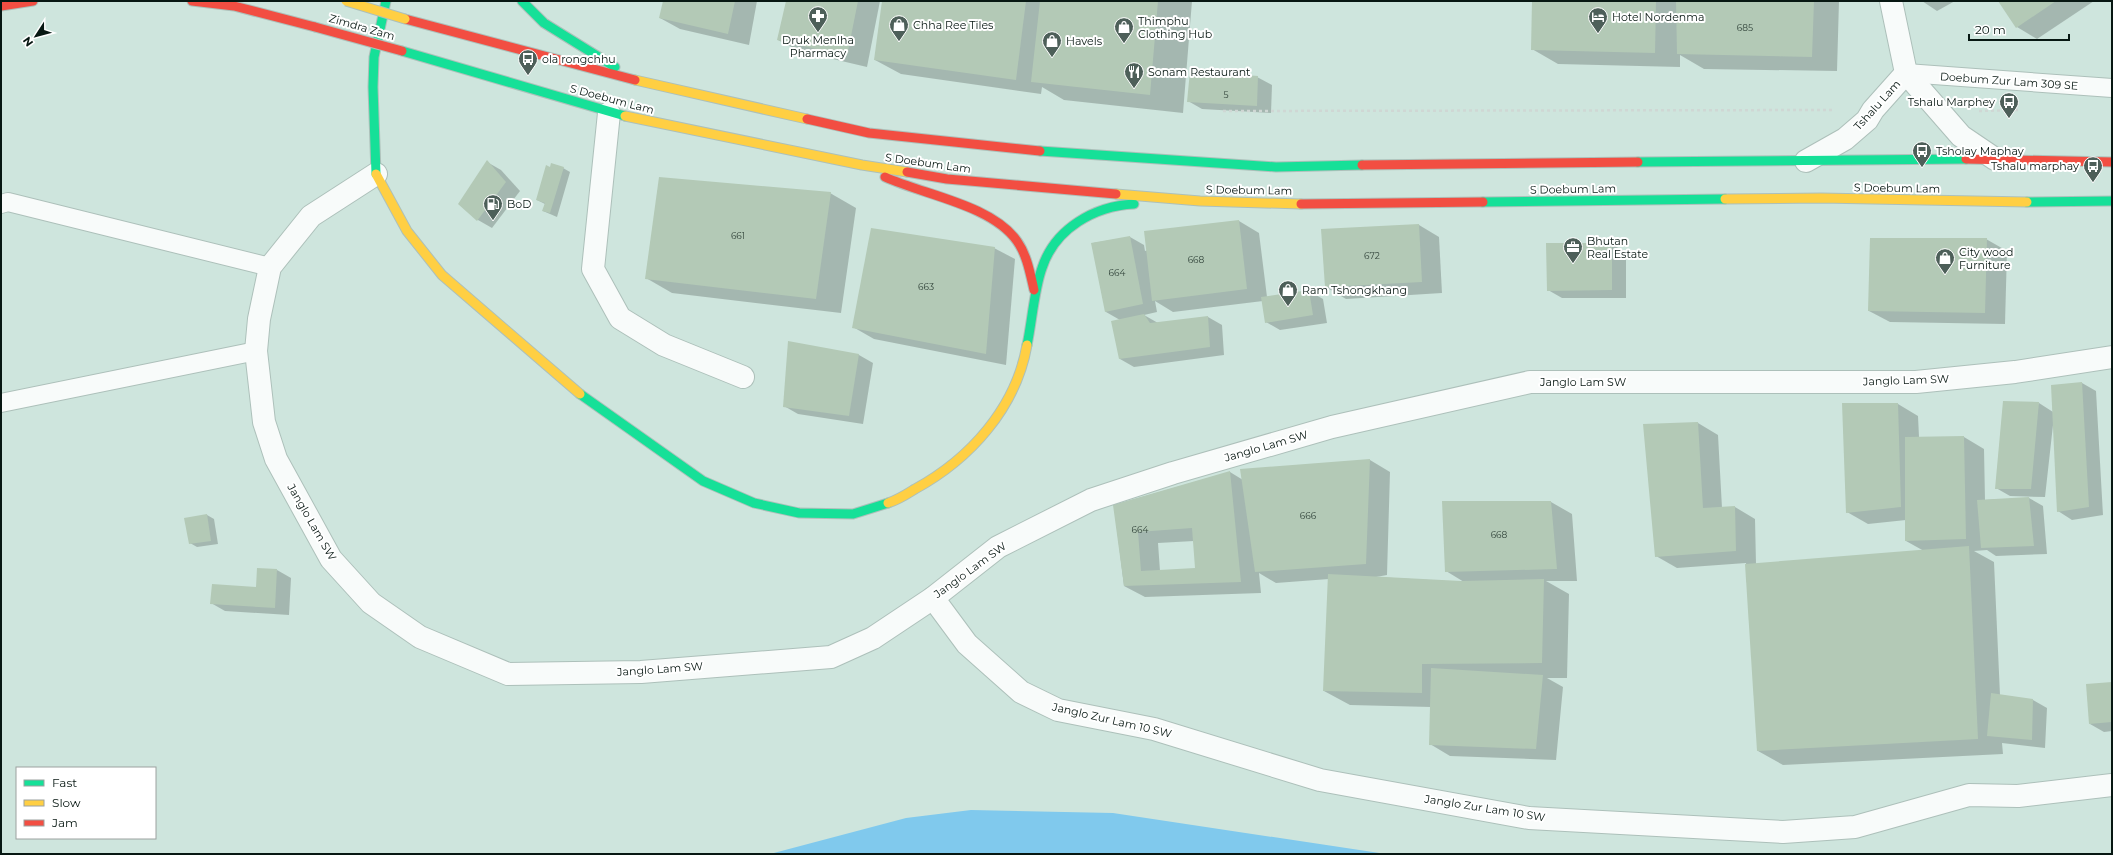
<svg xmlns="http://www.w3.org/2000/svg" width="2113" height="855" font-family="Montserrat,sans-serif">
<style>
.water{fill:#80c9ed}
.shadow{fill:#0003;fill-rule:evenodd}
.building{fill:#b3c9b6;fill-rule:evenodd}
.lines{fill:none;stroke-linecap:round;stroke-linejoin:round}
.lane-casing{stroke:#adc0ba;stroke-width:20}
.street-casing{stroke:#adc0ba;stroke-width:24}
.fast-casing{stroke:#adc0ba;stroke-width:11}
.slow-casing{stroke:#adc0ba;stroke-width:11}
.jam-casing{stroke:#adc0ba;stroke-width:11}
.path{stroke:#cfd7d4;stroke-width:2.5;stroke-dasharray:3 3;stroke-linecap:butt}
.lane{stroke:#f8fbfa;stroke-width:18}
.street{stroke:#f8fbfa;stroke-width:22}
.fast{stroke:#16e098;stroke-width:9}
.slow{stroke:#ffcf43;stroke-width:9}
.jam{stroke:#f24e42;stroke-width:9}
.slow-bridge-casing{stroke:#adc0ba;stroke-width:11;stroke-linecap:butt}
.jam-bridge-casing{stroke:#adc0ba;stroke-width:11;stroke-linecap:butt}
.slow-bridge{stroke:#ffcf43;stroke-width:9}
.jam-bridge{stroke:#f24e42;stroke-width:9}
.labels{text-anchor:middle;stroke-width:4;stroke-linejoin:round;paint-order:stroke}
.number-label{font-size:9px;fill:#32443b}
.poi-label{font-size:11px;fill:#071712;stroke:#fff;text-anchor:start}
.street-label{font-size:11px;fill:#071712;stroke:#fff}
</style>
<rect width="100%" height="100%" fill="#cee5dd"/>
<polygon class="water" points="971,810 1113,813 1386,854 770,854 906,818"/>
<g class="shadow">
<polygon points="664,1 757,1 749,45 680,29 660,18"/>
<polygon points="787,1 880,1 867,67 799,51 778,40"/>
<polygon points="883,1 1192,1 1183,113 1064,100 1042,87 1041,94 901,74 875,60"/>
<polygon points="1533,1 1839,1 1837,71 1704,69 1680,55 1680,67 1558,64 1532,49"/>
<polygon points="1922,1 1955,1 1937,11"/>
<polygon points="1999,1 2094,1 2037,39 2017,27"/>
<polygon points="1257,77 1272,85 1271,113 1202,109 1188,101"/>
<polygon points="487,162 501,170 520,191 492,228 478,220 459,204"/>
<polygon points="551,168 563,168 570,172 557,217 543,211 545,204 537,200"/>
<polygon points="830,193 856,208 841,313 672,293 646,278"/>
<polygon points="1239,221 1259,233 1267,297 1309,291 1323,299 1327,323 1280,330 1266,322 1263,301 1173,312 1155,301 1157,312 1144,315 1158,323 1208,317 1222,325 1224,355 1134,367 1120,359 1120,320 1106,312 1093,243 1130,237 1144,245 1145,251"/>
<polygon points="1419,225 1439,237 1442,293 1346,299 1326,287"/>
<polygon points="1986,239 2007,251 2005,324 1890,322 1869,311"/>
<polygon points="1611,244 1626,252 1626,298 1562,298 1548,290"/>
<polygon points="994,248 1015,259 1006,365 874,339 853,327"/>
<polygon points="789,342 859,355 873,363 863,424 798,414 784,406"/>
<polygon points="2082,383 2096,391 2103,515 2072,520 2058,511 2054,416 2045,497 2010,496 1996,488 2039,403 2053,412"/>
<polygon points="1898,404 1918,416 1919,437 1964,437 1984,449 1985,500 2029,498 2043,506 2047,554 1996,556 1987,550 1974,551 1994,562 2000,695 2033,700 2047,708 2045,748 2002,743 2003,754 1783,765 1758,751 1746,563 1677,568 1656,556 1698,423 1718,435 1722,508 1735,507 1755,519 1756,564 1924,551 1906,541 1906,520 1868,524 1847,512"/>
<path d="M1370,460L1390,472L1387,575L1376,577L1464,582L1446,571L1443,502H1551L1572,514L1577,581H1546L1569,594L1567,678H1547L1563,687L1556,760L1450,756L1430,744L1431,707L1350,705L1324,691L1329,579L1276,583L1259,573L1261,593L1145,597L1124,586L1114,505L1230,472L1243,480ZM1194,541L1196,569L1160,571L1158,543Z"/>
<polygon points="207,515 214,519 218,544 197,547 190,543"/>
<polygon points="277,570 291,578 289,615 225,611 211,603 257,588"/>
<polygon points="2112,683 2112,731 2104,732 2090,724"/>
</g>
<g class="building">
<polygon points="663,1 735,1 728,34 659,18"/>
<polygon points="786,1 858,1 847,56 777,40"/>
<polygon points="882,1 1026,1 1016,80 874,60"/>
<polygon points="1040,1 1158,1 1150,95 1031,82"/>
<polygon points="1532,1 1656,1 1655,53 1531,50"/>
<polygon points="1676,1 1814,1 1812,57 1677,54"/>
<polygon points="1998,1 2056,1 2016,28"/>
<polygon points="1190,71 1258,76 1257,106 1187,102"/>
<polygon points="487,160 506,182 477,221 458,204"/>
<polygon points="551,163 564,167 550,213 542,211 545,203 536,200 546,165 550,167"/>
<polygon points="659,177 831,192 816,299 645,279"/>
<polygon points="1239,220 1247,289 1152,301 1144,231"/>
<polygon points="1419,224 1422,282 1325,287 1321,229"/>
<polygon points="871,228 995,247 986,354 852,328"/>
<polygon points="1130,236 1143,304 1105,312 1091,243"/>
<polygon points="1870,238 1987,238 1985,313 1868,311"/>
<polygon points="1546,243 1612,243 1612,290 1547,291"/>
<polygon points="1309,290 1313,315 1265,323 1261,297"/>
<polygon points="1144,314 1150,323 1208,316 1210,347 1119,359 1111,321"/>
<polygon points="788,341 859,354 849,416 783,407"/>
<polygon points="2082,382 2089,507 2057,512 2051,385"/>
<polygon points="2003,401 2039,402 2031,489 1995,489"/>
<polygon points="1842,403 1898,403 1901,507 1846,513"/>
<polygon points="1698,422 1703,508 1735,506 1736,551 1655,557 1643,424"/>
<polygon points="1964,436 1966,539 1905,541 1905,437"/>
<polygon points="1370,459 1366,564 1255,572 1240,469"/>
<path d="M1230,471L1241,582L1124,586L1113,505ZM1192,528L1195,568L1141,571L1138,532Z"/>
<polygon points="2029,497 2034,546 1981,548 1977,500"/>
<polygon points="1442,501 1551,501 1557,569 1445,572"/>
<polygon points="207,514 211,541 189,544 184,518"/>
<polygon points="1969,546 1978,739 1757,751 1745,564"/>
<polygon points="257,568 277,569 275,608 210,604 212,584 256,587"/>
<polygon points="1328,574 1461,581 1544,579 1542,663 1422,664 1422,693 1323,691"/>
<polygon points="1431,668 1543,675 1536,749 1429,745"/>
<polygon points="2112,682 2112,722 2089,724 2086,684"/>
<polygon points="1991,693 2033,699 2032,740 1987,736"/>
</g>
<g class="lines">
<g class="lane-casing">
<g id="lane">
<polyline points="1906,73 2112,88"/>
<polyline points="1,204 8,202 270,267"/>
<polyline points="1,403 256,351"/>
</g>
</g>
<g class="street-casing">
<g id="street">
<polyline points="1891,1 1906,73 1961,136 1995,159"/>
<polyline points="609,113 593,269 620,318 664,345 743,377"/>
<polyline points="1806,161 1845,139 1867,120 1873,110 1906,73"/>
<polyline points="376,174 311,216 270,267 259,319 256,351 264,422 276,459 331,559 371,603 420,637 508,674 641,672 831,657 873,638 933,598 998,547 1091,500 1173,473 1332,427 1530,382 1916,382 2015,372 2112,357"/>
<polyline points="933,598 967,644 1021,692 1058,710 1154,729 1320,780 1529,818 1783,832 1855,827 1969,795 2018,796 2112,785"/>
</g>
</g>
<g class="fast-casing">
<g id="fast">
<polyline points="522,1 544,23 615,67"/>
<polyline points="402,51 625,116"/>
<polyline points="1040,151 1276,167 1362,165"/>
<polyline points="1638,162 1966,159"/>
<polyline points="376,174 373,87 374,57 386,1"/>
<polyline points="1483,202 1725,199"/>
<polyline points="2027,202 2112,201"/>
<path d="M1027,345C1032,322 1034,290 1042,268C1055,228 1095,206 1134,204"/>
<polyline points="580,394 703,481 754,503 799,513 853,514 888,503"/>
</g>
</g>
<g class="slow-casing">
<g id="slow">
<polyline points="635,80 807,119"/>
<polyline points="625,116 862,165 907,172"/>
<polyline points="376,174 407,231 442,275 580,394"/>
<polyline points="1116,194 1200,201 1301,204"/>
<polyline points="1725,199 1821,198 2027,202"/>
<path d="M888,503C898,500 907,494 915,489C970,459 1016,408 1027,345"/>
</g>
</g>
<g class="jam-casing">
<g id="jam">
<polyline points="192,1 234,6 315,27"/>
<polyline points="1,6 33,1"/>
<polyline points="405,19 635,80"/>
<polyline points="807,119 869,133 1040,151"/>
<polyline points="1966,159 2112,162"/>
<polyline points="1362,165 1638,162"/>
<polyline points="907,172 947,179 1116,194"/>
<path d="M885,177C924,195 992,205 1017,241C1027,255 1030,273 1034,290"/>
<polyline points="1301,204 1483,202"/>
</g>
</g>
<g class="path">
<polyline points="1223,111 1834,110"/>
<polyline points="1979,111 2018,110"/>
</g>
<use href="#lane" class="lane"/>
<use href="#street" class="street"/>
<use href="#fast" class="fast"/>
<use href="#slow" class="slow"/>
<use href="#jam" class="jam"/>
<g class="slow-bridge-casing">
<polyline id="slow-bridge" points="346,1 405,19"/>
</g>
<g class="jam-bridge-casing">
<polyline id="jam-bridge" points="315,27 402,51"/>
</g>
<use href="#slow-bridge" class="slow-bridge"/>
<use href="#jam-bridge" class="jam-bridge"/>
</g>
<defs>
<g id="pharmacy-pin" transform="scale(1)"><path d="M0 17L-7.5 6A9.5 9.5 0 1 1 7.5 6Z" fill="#4d5f59" stroke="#fff"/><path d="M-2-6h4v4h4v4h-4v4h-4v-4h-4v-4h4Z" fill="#fff"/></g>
<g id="hotel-pin" transform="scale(1)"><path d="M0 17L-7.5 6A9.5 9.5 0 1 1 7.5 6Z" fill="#4d5f59" stroke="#fff"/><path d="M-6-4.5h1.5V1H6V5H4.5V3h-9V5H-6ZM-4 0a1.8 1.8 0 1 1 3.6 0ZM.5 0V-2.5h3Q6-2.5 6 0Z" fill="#fff"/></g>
<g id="shop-pin" transform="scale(1)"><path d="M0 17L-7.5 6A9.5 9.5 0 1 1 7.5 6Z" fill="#4d5f59" stroke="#fff"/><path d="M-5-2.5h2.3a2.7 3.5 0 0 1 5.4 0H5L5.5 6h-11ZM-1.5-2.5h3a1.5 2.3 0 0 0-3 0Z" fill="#fff"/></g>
<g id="bus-pin" transform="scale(1)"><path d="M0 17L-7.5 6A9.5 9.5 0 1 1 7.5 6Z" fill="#4d5f59" stroke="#fff"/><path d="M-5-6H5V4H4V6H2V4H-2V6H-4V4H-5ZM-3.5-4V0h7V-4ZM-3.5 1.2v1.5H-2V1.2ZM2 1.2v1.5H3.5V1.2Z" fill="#fff"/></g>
<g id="restaurant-pin" transform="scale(1)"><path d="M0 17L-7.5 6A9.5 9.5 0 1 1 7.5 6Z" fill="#4d5f59" stroke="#fff"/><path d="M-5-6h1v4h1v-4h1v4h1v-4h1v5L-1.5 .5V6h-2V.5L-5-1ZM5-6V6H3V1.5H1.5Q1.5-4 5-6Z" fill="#fff"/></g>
<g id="fuel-pin" transform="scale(1)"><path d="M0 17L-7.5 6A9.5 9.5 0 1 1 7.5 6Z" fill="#4d5f59" stroke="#fff"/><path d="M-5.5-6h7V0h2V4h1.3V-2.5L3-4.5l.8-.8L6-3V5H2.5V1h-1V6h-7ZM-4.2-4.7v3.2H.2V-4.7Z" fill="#fff"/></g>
<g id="office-pin" transform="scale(1)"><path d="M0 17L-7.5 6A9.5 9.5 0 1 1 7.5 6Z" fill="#4d5f59" stroke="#fff"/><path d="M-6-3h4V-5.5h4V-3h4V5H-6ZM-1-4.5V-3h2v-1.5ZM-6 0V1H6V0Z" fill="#fff"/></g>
</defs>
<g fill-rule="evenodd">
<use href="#pharmacy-pin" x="818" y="16"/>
<use href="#hotel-pin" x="1598" y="17"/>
<use href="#shop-pin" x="899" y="25"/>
<use href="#shop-pin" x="1124" y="27"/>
<use href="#shop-pin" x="1052" y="41"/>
<use href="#bus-pin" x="528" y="59"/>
<use href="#restaurant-pin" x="1134" y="72"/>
<use href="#bus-pin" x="2009" y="102"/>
<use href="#bus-pin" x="1922" y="151"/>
<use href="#bus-pin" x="2093" y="166"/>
<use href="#fuel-pin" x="493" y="204"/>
<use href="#office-pin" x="1573" y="247"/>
<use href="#shop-pin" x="1945" y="258"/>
<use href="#shop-pin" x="1288" y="290"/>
</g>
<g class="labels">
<g class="number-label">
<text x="1745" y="31">685</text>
<text x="1226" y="98">5</text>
<text x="738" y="239">661</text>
<text x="1372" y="259">672</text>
<text x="1196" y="263">668</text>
<text x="1117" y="276">664</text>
<text x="926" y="290">663</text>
<text x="1308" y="519">666</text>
<text x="1140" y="533">664</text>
<text x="1499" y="538">668</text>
</g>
<g class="poi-label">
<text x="1612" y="21">Hotel Nordenma</text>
<text x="1138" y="25">Thimphu<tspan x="1138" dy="13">Clothing Hub</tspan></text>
<text x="913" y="29">Chha Ree Tiles</text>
<text x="818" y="44" text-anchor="middle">Druk Menlha<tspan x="818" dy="13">Pharmacy</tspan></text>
<text x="1066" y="45">Havels</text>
<text x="542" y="63">ola rongchhu</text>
<text x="1148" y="76">Sonam Restaurant</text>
<text x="1995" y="106" text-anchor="end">Tshalu Marphey</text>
<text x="1936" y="155">Tsholay Maphay</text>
<text x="2079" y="170" text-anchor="end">Tshalu marphay</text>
<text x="507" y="208">BoD</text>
<text x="1587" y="245">Bhutan<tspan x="1587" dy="13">Real Estate</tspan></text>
<text x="1959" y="256">City wood<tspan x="1959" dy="13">Furniture</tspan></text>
<text x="1302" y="294">Ram Tshongkhang</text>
</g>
<g class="street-label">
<text transform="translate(362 27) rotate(16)" y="4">Zimdra Zam</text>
<text transform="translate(2009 81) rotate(4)" y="4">Doebum Zur Lam 309 SE</text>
<text transform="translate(612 99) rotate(15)" y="4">S Doebum Lam</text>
<text transform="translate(1877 105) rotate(-48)" y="4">Tshalu Lam</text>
<text transform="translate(928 163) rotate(8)" y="4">S Doebum Lam</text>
<text transform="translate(1897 188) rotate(1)" y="4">S Doebum Lam</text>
<text transform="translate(1573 189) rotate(-1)" y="4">S Doebum Lam</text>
<text transform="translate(1249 190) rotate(1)" y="4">S Doebum Lam</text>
<text transform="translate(1906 380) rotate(-2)" y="4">Janglo Lam SW</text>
<text x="1583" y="386">Janglo Lam SW</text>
<text transform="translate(1266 446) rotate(-16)" y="4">Janglo Lam SW</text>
<text transform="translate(312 522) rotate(60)" y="4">Janglo Lam SW</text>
<text transform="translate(970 570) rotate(-36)" y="4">Janglo Lam SW</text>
<text transform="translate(660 669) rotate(-4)" y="4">Janglo Lam SW</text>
<text transform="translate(1112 720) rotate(13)" y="4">Janglo Zur Lam 10 SW</text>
<text transform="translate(1485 808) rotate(9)" y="4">Janglo Zur Lam 10 SW</text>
</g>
</g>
<rect width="2113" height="855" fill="none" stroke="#071712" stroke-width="4"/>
<rect x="16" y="767" width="140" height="72" fill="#ffffff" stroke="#9ca2a0"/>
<rect x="24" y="780" width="20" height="6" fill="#16e098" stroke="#9ca2a0"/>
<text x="52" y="787" font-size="12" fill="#071712">Fast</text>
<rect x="24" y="800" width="20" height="6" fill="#ffcf43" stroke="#9ca2a0"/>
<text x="52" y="807" font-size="12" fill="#071712">Slow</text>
<rect x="24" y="820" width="20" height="6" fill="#f24e42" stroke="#9ca2a0"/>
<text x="52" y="827" font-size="12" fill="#071712">Jam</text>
<g transform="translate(36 36) rotate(234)" stroke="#ffffff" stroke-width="3" paint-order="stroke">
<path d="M0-3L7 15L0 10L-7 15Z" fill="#071712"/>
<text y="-6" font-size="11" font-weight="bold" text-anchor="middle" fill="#071712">N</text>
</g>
<path d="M1969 34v6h100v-6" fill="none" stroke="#071712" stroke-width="2"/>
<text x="1975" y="34" font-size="12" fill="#071712" stroke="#ffffff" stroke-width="3" paint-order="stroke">20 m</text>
</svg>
